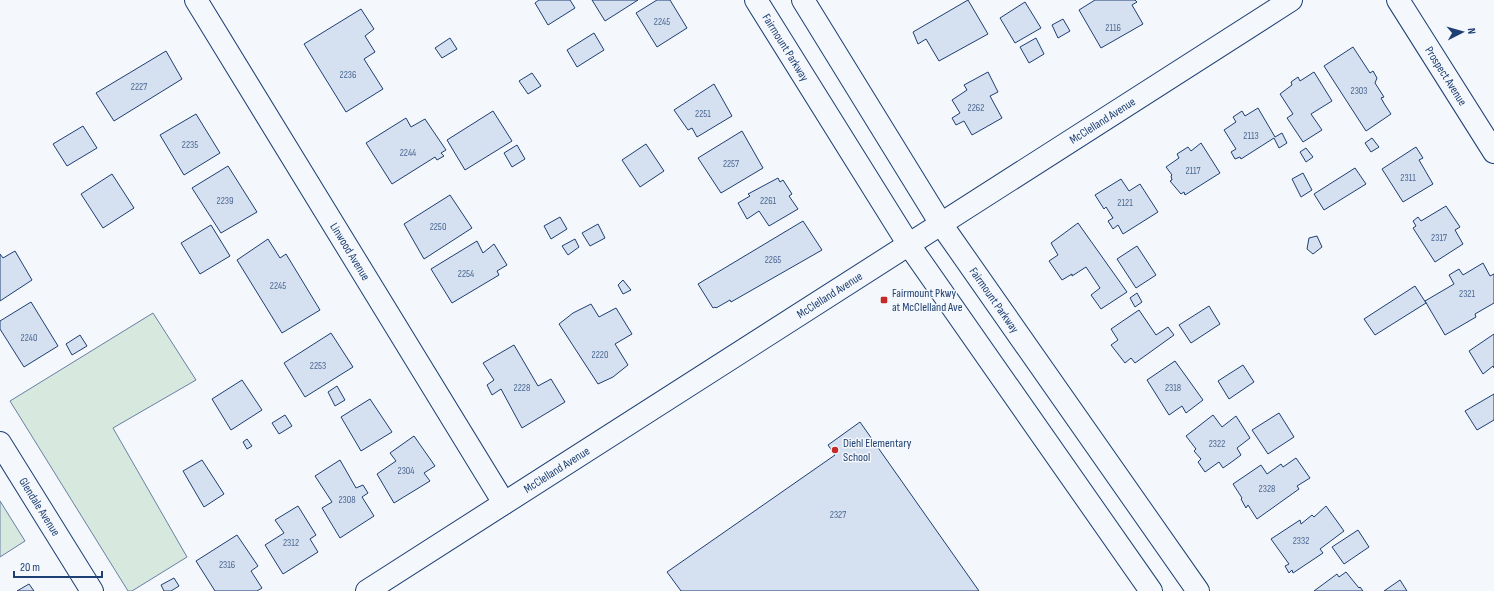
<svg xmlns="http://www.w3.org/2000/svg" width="1494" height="591" font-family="'Sofia Sans Condensed',sans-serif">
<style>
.green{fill:#d7e8df;stroke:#687fa3}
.building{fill:#d5e0f0;stroke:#1d3f73}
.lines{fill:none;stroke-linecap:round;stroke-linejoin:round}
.minor-casing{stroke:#1d3f73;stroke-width:24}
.tertiary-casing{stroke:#1d3f73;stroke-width:24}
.minor{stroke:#f4f7fb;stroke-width:22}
.tertiary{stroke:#f4f7fb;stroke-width:22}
.poi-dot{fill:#c62828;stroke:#f4f7fb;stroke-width:1.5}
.labels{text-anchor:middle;stroke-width:3;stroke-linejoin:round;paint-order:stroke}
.number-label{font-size:10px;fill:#4b6792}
.street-label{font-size:12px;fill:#1d3f73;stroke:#f4f7fb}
.poi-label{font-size:12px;fill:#1d3f73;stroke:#f4f7fb;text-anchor:start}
</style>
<rect width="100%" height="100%" fill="#f4f7fb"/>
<g class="green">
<polygon points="153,313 196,380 113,428 187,557 132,591 128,591 10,401"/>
<polygon points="0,501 25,541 0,557"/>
</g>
<g class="building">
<polygon points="539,0 570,0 575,8 548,25 535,3"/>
<polygon points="592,0 638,0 605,21"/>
<polygon points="657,0 670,0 687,28 657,47 636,13"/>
<polygon points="968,0 988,34 939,61 926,39 918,44 913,32"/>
<polygon points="1095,0 1135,0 1137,2 1132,5 1143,24 1101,48 1079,10"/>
<polygon points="1025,2 1041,28 1015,43 1000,18"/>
<polygon points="361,9 374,29 365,36 375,52 364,59 383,89 346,112 304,44"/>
<polygon points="1063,19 1070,31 1058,38 1052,25"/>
<polygon points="594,33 604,50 577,67 567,50"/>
<polygon points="450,38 457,49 442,58 435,48"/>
<polygon points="1036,38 1044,54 1029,63 1020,47"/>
<polygon points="1353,47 1370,73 1373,71 1377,78 1375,83 1384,97 1381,98 1385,105 1391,114 1366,131 1324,66"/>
<polygon points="166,51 182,79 114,121 96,93"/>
<polygon points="988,72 998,92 990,96 1002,118 972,135 964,121 956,125 952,118 960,113 952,100 967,90 964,85"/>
<polygon points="1314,72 1332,101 1311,114 1322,130 1303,142 1287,118 1293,114 1280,94 1292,85 1291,82 1298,77 1300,81"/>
<polygon points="532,73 541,86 528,94 519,81"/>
<polygon points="714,84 732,116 697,137 692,128 688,130 674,110"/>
<polygon points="1258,108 1275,137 1282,133 1287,143 1279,148 1274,138 1241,159 1240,157 1235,159 1231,152 1236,149 1224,130 1236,122 1233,117 1242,111 1245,116"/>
<polygon points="493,111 512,141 465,170 447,140"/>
<polygon points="196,114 220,153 184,175 160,135"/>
<polygon points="406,118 411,127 425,119 446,150 441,153 444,156 437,160 435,157 392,184 366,143"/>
<polygon points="83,126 97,148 67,166 53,144"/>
<polygon points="742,131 763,168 721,193 698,158"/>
<polygon points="1372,138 1379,147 1371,152 1365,143"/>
<polygon points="1201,143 1220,173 1185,195 1184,192 1181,194 1170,181 1172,180 1171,176 1172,175 1166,167 1179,158 1177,154 1188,147 1191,151"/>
<polygon points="646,144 664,171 640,187 622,160"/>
<polygon points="517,145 525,159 512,167 504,153"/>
<polygon points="1416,147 1423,158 1419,160 1433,184 1403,202 1382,169"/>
<polygon points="1306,148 1313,157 1306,162 1300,152"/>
<polygon points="228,166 257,212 221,233 192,188"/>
<polygon points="1355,168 1366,184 1324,210 1314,194"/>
<polygon points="1303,173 1312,190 1301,197 1292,179"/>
<polygon points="112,174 134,208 103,228 81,194"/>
<polygon points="778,178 780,182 783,180 792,194 789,196 798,209 769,226 759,211 747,219 738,203 750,196 748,194"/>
<polygon points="1121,179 1129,191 1140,184 1158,212 1123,234 1118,225 1113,229 1108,221 1113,218 1106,207 1104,209 1095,195"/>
<polygon points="450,195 472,228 424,259 404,224"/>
<polygon points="1446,206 1460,227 1455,230 1463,244 1435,262 1413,228 1416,226 1413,221 1418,217 1421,221"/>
<polygon points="560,217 567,229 551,239 544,226"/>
<polygon points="803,221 822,250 731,302 730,300 716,308 715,307 713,308 698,284"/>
<polygon points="1078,223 1127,292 1101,309 1091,295 1100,288 1086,267 1072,276 1072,274 1062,280 1049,261 1058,255 1051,243"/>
<polygon points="598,224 605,238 590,246 582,233"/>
<polygon points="211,225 230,256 200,274 181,243"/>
<polygon points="1317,236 1322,247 1313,254 1307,249 1309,238"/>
<polygon points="268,239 280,258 286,254 320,310 282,333 237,260"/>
<polygon points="575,239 579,247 568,255 562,246"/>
<polygon points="477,241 483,253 494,244 507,265 497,271 499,275 452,303 431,269"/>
<polygon points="1137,246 1156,275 1136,288 1117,259"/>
<polygon points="15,251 32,280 0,301 0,254 3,258"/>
<polygon points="1483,263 1490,276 1494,274 1494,303 1475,314 1476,317 1445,335 1425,301 1454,284 1449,275 1459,269 1463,275"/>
<polygon points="623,280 631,290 623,294 618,285"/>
<polygon points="1415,286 1426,303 1375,335 1364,319"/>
<polygon points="1137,293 1142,302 1135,307 1130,298"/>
<polygon points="31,302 58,346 24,367 0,329 0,321"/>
<polygon points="591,304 599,317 616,308 632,334 615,344 628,365 613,377 598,384 559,324 573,313"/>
<polygon points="1209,306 1220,324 1191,343 1179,325"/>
<polygon points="1139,310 1156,335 1168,327 1174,335 1135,363 1131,358 1125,363 1111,345 1118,340 1111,329"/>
<polygon points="331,333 353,367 305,397 284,363"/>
<polygon points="1494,334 1494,368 1493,366 1483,374 1469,351"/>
<polygon points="80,335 87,346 72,355 66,344"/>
<polygon points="514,345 538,386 551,379 565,402 522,428 501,389 492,395 487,385 494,380 483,363"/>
<polygon points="1175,361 1203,400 1186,413 1182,406 1169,415 1147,380"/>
<polygon points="1243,365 1254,382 1229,399 1218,381"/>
<polygon points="242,380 262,410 231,430 212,399"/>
<polygon points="337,386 345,400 335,406 328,392"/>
<polygon points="1494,394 1494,420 1477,430 1465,411"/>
<polygon points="370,399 392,432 361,451 341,417"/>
<polygon points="1279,413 1294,437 1268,454 1252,430"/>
<polygon points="285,415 292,426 279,434 272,423"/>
<polygon points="1213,415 1222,427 1236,416 1250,438 1237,448 1241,455 1233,461 1223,468 1219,462 1205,472 1198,462 1201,459 1194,451 1196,449 1186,436"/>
<polygon points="860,422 979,591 681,591 667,572 835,455 828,445"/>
<polygon points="414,436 435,466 424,473 430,481 394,503 377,474 396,461 390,453"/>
<polygon points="247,439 252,446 247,449 243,442"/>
<polygon points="1296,458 1310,478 1297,486 1299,489 1257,519 1248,505 1246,508 1241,499 1242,498 1233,484 1261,465 1267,474 1281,464 1283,467"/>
<polygon points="202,460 224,494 204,507 183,471"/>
<polygon points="340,460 356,488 363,485 368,493 362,497 374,516 340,538 322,508 332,502 315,476"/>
<polygon points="298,506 316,535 310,539 318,552 283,574 265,545 284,533 275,520"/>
<polygon points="1326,506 1344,531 1320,549 1323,553 1293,573 1292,570 1289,573 1285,566 1289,564 1271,539 1300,520 1301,524 1312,515 1314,517"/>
<polygon points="1358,530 1369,547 1344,564 1332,547"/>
<polygon points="237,535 258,566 251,571 262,588 257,591 215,591 196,561"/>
<polygon points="1346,572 1359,588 1360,587 1363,591 1314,591 1337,574 1339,577"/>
<polygon points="174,578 179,586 171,591 164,591 161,585"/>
<polygon points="1400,580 1407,591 1384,591"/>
<polygon points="29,584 34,591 17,591"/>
</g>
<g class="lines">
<g class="minor-casing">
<g id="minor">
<path id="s1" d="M196,0L504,503"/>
<path id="s2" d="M1398,0L1494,152"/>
<path id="s3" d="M0,443L92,591"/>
</g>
</g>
<g class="tertiary-casing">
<g id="tertiary">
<path id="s4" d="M756,0L909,245L1151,591"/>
<path id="s5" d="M803,0L941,224L1198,591"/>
<path id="s6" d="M367,591L1291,0"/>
</g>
</g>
<use href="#minor" class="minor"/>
<use href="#tertiary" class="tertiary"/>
</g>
<g class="poi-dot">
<rect x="880" y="296" width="8" height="8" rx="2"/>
<circle cx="835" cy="450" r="4"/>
</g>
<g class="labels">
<g class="number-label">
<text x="662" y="25">2245</text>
<text x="1113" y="31">2116</text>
<text x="348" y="78">2236</text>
<text x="139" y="90">2227</text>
<text x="1359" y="94">2303</text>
<text x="976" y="111">2262</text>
<text x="703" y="117">2251</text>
<text x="1251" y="139">2113</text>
<text x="190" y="148">2235</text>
<text x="408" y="156">2244</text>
<text x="731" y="167">2257</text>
<text x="1193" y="174">2117</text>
<text x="1408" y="181">2311</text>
<text x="225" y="204">2239</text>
<text x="768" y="204">2261</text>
<text x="1125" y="206">2121</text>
<text x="438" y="230">2250</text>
<text x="1439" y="241">2317</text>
<text x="773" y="263">2265</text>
<text x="466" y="277">2254</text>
<text x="278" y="289">2245</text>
<text x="1467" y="297">2321</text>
<text x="29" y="341">2240</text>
<text x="600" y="358">2220</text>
<text x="318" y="369">2253</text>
<text x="522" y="391">2228</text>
<text x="1173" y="391">2318</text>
<text x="1217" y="447">2322</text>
<text x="406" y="474">2304</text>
<text x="1267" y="492">2328</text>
<text x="347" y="503">2308</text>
<text x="838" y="518">2327</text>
<text x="1301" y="544">2332</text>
<text x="291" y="546">2312</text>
<text x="227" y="568">2316</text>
</g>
<g class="street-label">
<text dy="4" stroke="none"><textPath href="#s4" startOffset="56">Fairmount Parkway</textPath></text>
<text dy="4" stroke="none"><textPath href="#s2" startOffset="90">Prospect Avenue</textPath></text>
<text dy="4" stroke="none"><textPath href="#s6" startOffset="873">McClelland Avenue</textPath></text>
<text dy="4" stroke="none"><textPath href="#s1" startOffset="295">Linwood Avenue</textPath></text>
<text dy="4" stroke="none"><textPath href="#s6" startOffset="549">McClelland Avenue</textPath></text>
<text dy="4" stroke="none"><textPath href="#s5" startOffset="356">Fairmount Parkway</textPath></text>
<text dy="4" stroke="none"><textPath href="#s6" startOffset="225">McClelland Avenue</textPath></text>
<text dy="4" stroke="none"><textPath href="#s3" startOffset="75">Glendale Avenue</textPath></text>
</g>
<g class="poi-label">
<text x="892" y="297">Fairmount Pkwy<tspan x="892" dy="14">at McClelland Ave</tspan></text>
<text x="843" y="447">Diehl Elementary<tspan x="843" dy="14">School</tspan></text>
</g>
</g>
<g transform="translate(1462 32) rotate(84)" stroke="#f4f7fb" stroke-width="3" paint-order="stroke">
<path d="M0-3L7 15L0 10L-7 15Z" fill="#1d3f73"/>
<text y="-6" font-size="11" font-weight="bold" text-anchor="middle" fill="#1d3f73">N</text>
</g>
<path d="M14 571v6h88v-6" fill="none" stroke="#1d3f73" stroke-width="2"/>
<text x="20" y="571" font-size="12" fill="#1d3f73" stroke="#f4f7fb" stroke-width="3" paint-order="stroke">20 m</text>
</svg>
